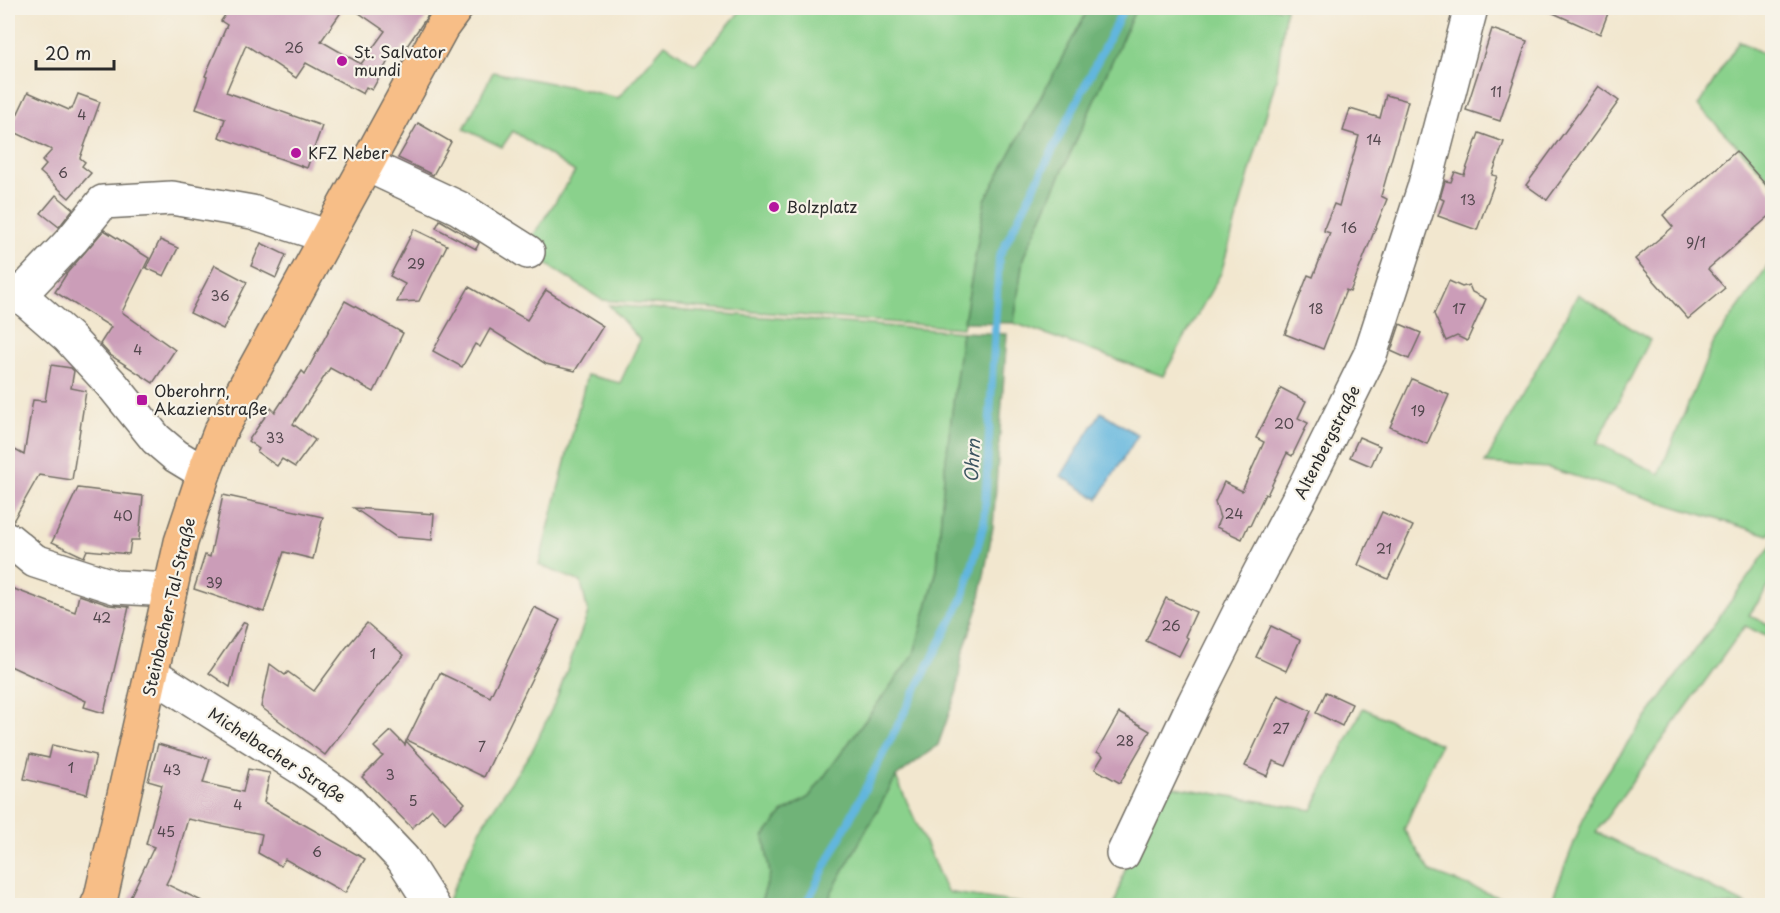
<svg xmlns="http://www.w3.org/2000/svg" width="1780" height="913" font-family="'Playpen Sans',sans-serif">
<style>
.green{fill:#8ad18c;stroke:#5a7e5c;stroke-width:1.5}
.forest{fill:#6fb378;stroke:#4d6f52;stroke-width:1.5}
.water{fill:#62b6de;stroke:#467084;stroke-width:1.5}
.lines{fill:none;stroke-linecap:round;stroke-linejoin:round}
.stream{stroke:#62b6de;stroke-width:8}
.building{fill:#cb9db8}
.minor-casing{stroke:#716d64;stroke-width:36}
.major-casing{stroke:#716d64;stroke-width:36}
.minor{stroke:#fff;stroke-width:33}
.major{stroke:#f7be87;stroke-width:33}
.poi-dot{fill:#b5179e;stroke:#f7f3e8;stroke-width:2}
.labels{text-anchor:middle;stroke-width:4.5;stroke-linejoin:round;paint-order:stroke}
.number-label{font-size:14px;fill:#53484e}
.poi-label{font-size:16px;fill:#2b2b2b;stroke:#f7f3e8;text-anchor:start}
.street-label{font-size:16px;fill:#2b2b2b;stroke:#f7f3e8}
.water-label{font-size:18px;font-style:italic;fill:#3c5561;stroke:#f7f3e8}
</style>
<rect width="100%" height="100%" fill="#f7f3e8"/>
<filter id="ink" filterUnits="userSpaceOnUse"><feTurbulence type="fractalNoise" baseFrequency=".0167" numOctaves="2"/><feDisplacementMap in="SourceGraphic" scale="12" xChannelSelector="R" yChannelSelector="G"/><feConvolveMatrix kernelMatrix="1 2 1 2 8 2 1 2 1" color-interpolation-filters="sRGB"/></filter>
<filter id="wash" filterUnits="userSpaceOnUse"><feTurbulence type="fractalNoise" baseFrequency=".008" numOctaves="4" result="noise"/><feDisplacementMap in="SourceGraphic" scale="24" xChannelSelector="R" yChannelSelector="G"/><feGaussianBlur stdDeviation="1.35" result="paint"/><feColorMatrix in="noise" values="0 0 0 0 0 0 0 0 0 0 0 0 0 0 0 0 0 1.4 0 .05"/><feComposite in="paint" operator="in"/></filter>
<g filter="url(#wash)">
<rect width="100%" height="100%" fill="#f2e7cf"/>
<g class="green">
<polygon points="743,8 1089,8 985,200 963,328 602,300 528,252 532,237 575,172 513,131 502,147 464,129 493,72 572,87 618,98 665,44 695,64"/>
<polygon points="1136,8 1286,8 1276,80 1221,273 1163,376 1014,323 1023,258"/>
<polygon points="1739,41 1772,58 1772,182 1698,106"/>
<polygon points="1772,260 1772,529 1769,535 1548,468 1485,463 1578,294 1650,340 1597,443 1659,474 1714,342"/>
<polygon points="609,305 962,332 944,476 937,570 914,654 809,797 782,813 764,837 770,874 760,905 449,906 448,900 483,824 533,749 556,700 588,613 581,582 539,565 587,375 620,383 640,340"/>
<polygon points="1772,544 1772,582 1749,615 1772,626 1772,639 1745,626 1596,832 1747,905 1555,905 1552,900 1592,796 1615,761"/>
<polygon points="1363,708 1440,744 1404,830 1431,872 1498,897 1540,902 1536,906 1114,906 1128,859 1164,785 1312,810"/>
<polygon points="896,777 947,892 1031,905 828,906 831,893"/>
</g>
<g class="forest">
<polygon points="1089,8 1136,8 1023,258 1014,323 964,322 985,200"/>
<polygon points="962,332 1007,334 993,527 978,608 962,655 957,691 938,745 896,777 831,893 828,905 760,905 770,874 764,837 782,813 809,797 914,654 937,570 944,476"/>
</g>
<polygon class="water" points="1101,412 1138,435 1098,499 1061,476"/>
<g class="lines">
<polyline class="stream" points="805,906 963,598 984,524 999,257 1124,8"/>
</g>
<g id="blocks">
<g class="building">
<polygon points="230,8 344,8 321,41 361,64 385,31 352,8 433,8 407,46 405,45 398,55 393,52 372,90 366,87 363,94 306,63 296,78 246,45 226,92 322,126 307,168 219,137 225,119 196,109 207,77 205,76 227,25 221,21"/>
<polygon points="1542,8 1610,8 1600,34"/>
<polygon points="1492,29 1527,41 1500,121 1466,110"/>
<polygon points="1598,86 1619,101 1547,200 1526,185"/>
<polygon points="28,92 69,110 70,108 72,109 78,94 100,102 80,158 85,162 82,166 91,173 69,198 40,172 46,165 42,161 52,150 10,130"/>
<polygon points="1386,95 1408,101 1381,196 1387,199 1350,292 1346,290 1323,349 1285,334 1308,275 1313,277 1330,233 1324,231 1325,226 1334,204 1339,206 1359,136 1343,131 1350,109 1380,118"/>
<polygon points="418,123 451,142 433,175 398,158"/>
<polygon points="1479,133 1504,142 1492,175 1497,176 1477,230 1438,216 1444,200 1440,198 1445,181 1451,182 1455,172 1464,175"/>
<polygon points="1736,151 1773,193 1773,213 1708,269 1725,288 1688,319 1635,259 1673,227 1663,215"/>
<polygon points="56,195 73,209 59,227 41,213"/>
<polygon points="440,220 479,243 476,249 436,228"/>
<polygon points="414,229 447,245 419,301 397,302 405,284 390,276"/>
<polygon points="104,230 149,258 122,312 175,350 153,383 110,355 100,344 111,327 55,292 67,273"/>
<polygon points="160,240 178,248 164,276 146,268"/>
<polygon points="261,243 286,255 276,278 251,266"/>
<polygon points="215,265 247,282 223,329 190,313"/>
<polygon points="1449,281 1462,287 1469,285 1472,292 1486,299 1467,341 1457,336 1446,341 1434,314"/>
<polygon points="469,287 527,320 546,290 603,326 575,371 546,364 490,329 480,347 475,344 462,367 433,351"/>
<polygon points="345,301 403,333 374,392 330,368 293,424 315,440 295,467 282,459 277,466 257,452 259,449 248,441 271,408 275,412 302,371 305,374"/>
<polygon points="1400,324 1421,333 1409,359 1391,351"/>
<polygon points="51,365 71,368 74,371 71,388 86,391 72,480 39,475 13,521 8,521 8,446 24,455 33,400 45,401"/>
<polygon points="1412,379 1449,395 1427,444 1390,427"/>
<polygon points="1281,388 1306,401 1298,418 1308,423 1292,456 1287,453 1267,495 1265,494 1250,526 1248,526 1242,539 1216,527 1220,518 1215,502 1224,482 1242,491 1264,442 1256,438"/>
<polygon points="1359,437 1380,446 1371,466 1350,457"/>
<polygon points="78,488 143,496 139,540 131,540 129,554 87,550 84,557 52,542"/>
<polygon points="223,495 323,517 313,559 284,552 264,612 194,589 205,555 210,557"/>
<polygon points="354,508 434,514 432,540 396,537"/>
<polygon points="1382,512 1413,526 1388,579 1358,565"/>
<polygon points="14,589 75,612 79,595 109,605 129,607 104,713 84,707 86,701 8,665 8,605"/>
<polygon points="1166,598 1196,612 1185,636 1188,638 1179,656 1146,641"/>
<polygon points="534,607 560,620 484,777 407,740 440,673 490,697"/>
<polygon points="244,622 247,623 230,687 209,673"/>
<polygon points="367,623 404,655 373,692 325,755 261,707 270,664 285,675 288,672 314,691 345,649"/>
<polygon points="1271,626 1300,640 1286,671 1256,657"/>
<polygon points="1326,692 1352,704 1342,726 1316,713"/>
<polygon points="1278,695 1311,711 1286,766 1273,761 1267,776 1245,766"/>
<polygon points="1119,713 1150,731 1120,783 1095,769 1103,756 1097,752"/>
<polygon points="391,731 405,745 406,741 465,803 445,823 432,809 412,828 362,777 383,756 374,747"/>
<polygon points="158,744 210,759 203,783 243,792 248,769 270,773 264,802 365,859 345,893 285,859 281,866 258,853 262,834 188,819 173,870 166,884 212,906 126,906 154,847 146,844 162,785 148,781"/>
<polygon points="52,745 96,755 87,794 24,779 30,754 49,758"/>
</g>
</g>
</g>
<g filter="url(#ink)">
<use href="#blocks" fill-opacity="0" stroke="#716d64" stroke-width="1.5"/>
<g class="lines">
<g class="minor-casing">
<g id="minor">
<polyline points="367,165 459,208 528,252"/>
<polyline points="8,289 20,295 68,337 114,387 156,439 176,456 204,473"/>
<polyline points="20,295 72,240 103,202 172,198 252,212 326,236"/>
<polyline points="8,539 35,561 115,587 170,590"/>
<polyline points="152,674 306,771 348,801 403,859 433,906"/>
<polyline points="1123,854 1194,703 1249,593 1306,484 1370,355 1424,188 1471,8"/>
</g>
</g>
<g class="major-casing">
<polyline id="major" points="97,906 101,897 181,542 204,473 220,432 442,27 456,8"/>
</g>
<use href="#minor" class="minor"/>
<use href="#major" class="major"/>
</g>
</g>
<g class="poi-dot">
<circle cx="342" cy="61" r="6"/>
<circle cx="296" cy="153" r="6"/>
<circle cx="774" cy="207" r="6"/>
<rect x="136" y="394" width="12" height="12" rx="3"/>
</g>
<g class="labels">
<g class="number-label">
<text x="294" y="53">26</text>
<text x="1496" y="97">11</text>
<text x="82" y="120">4</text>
<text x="1374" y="145">14</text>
<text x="63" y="178">6</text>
<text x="1468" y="205">13</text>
<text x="1349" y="233">16</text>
<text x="1696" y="248">9/1</text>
<text x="416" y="269">29</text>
<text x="220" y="301">36</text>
<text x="1316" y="314">18</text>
<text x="1459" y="314">17</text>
<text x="138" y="355">4</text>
<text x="1418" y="416">19</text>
<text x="1284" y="429">20</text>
<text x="275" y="443">33</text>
<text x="1234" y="519">24</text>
<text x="123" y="521">40</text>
<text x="1384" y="554">21</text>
<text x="214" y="588">39</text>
<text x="102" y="623">42</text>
<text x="1171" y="631">26</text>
<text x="373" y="659">1</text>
<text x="1281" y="734">27</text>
<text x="1125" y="746">28</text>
<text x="482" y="752">7</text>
<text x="71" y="773">1</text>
<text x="172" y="775">43</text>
<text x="390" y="780">3</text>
<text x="413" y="806">5</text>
<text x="238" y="810">4</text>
<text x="166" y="837">45</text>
<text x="317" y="857">6</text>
</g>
<g class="poi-label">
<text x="354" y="58">St. Salvator<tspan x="354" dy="18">mundi</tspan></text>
<text x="308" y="159">KFZ Neber</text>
<text x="786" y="213">Bolzplatz</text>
<text x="154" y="397">Oberohrn,<tspan x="154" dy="18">Akazienstraße</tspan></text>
</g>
<g class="street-label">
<text transform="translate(1327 442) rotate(-63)" y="6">Altenbergstraße</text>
<text transform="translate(169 607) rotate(-77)" y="6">Steinbacher-Tal-Straße</text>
<text transform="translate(277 755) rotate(33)" y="6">Michelbacher Straße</text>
</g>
<g class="water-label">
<text transform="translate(973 461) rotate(-87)" y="6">Ohrn</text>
</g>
</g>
<rect width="1780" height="913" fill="none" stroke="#f7f3e8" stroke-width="30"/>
<path d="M36 60v9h78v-9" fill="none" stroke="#2b2b2b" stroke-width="3"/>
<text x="45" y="60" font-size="18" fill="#2b2b2b" stroke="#f7f3e8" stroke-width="4.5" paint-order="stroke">20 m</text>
</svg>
